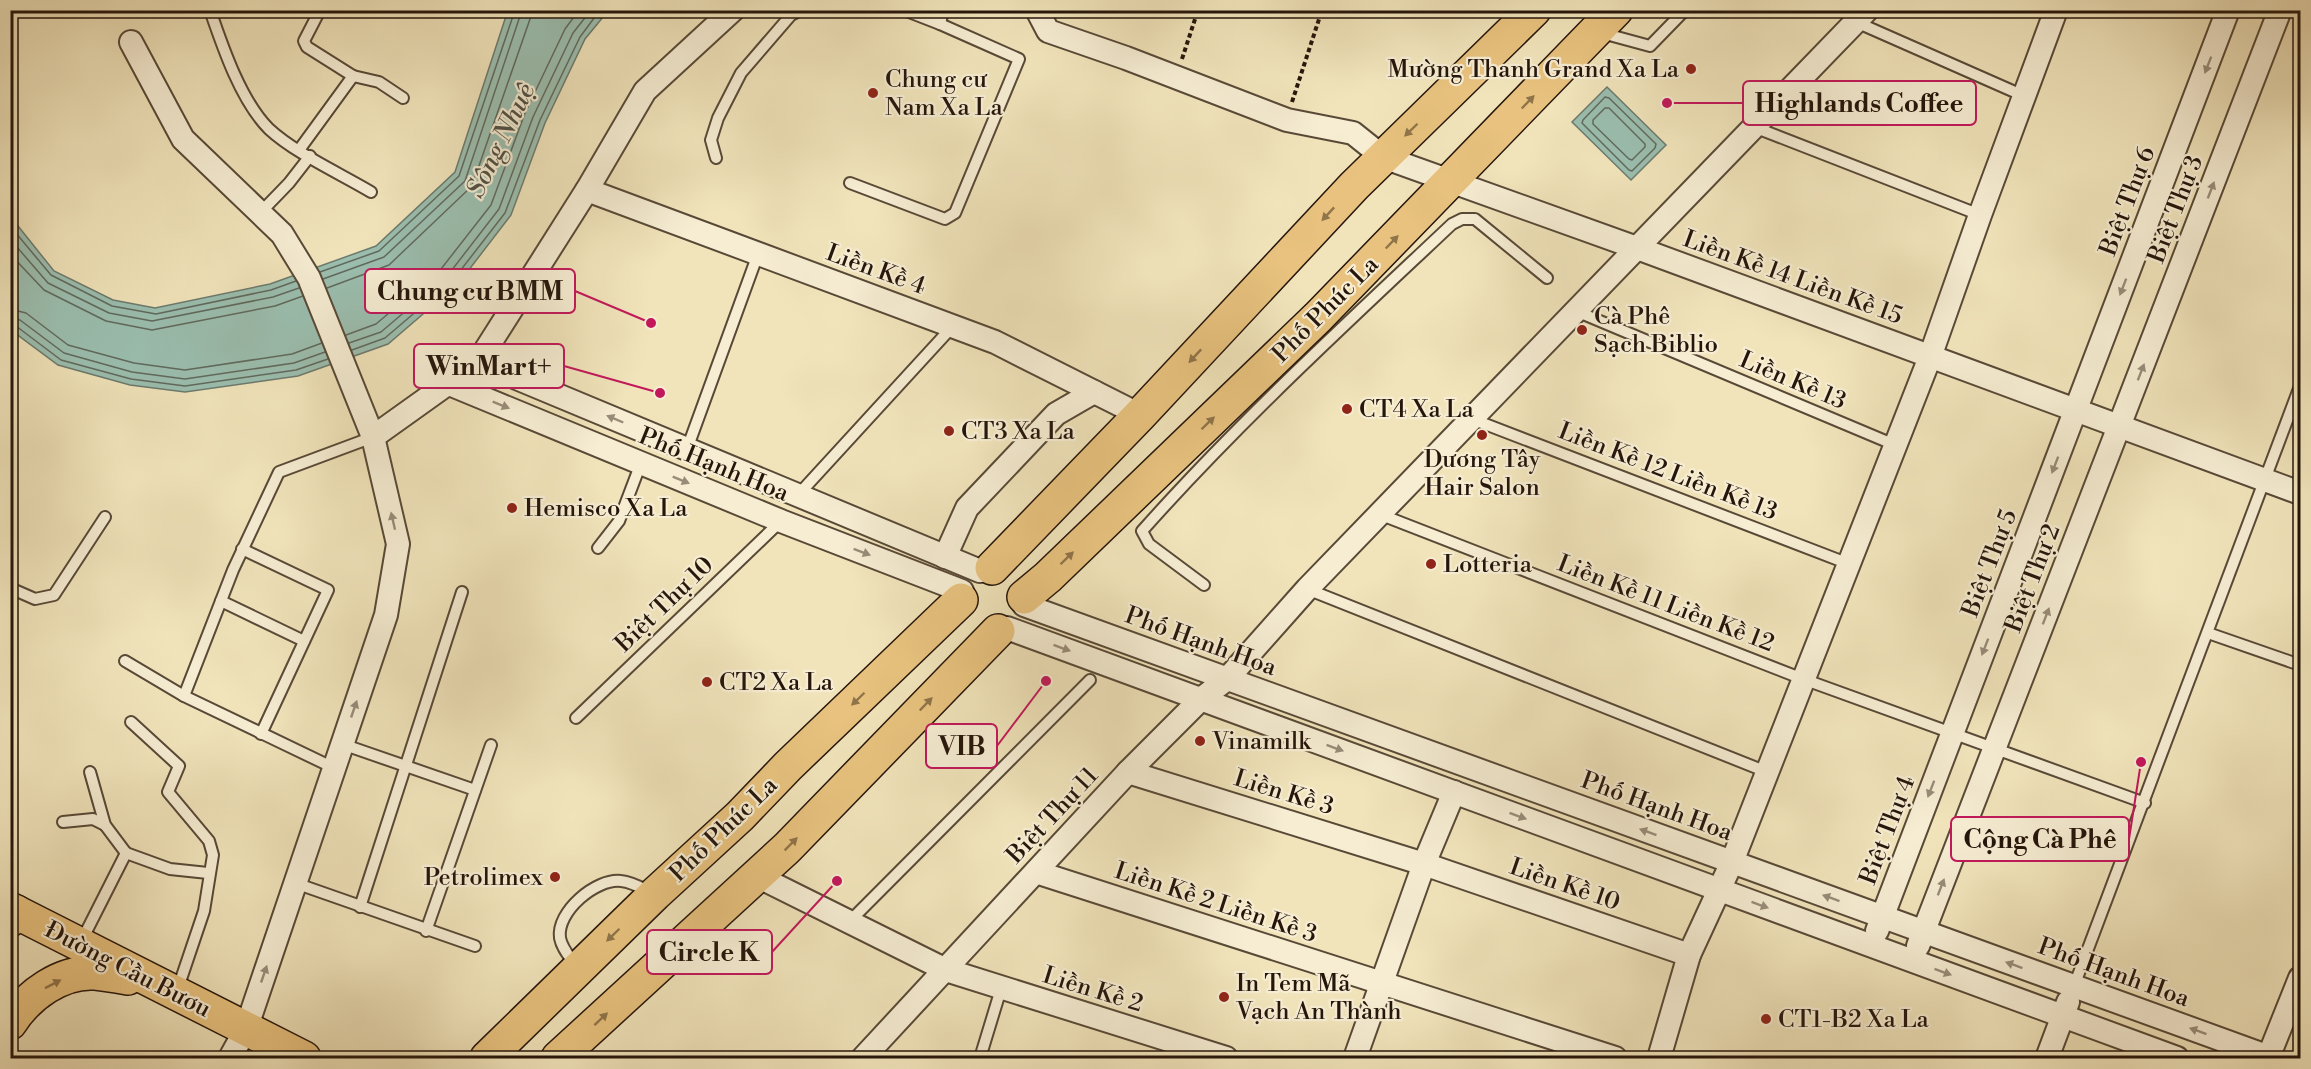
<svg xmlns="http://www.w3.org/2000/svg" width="2311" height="1069" font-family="'Libre Bodoni',serif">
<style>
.water{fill:#9bbfb0;stroke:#6c7b6e;stroke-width:1.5}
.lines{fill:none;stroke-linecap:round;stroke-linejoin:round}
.shore{stroke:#606a5e;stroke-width:1.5}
.service-casing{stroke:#584937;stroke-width:14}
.minor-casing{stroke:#584937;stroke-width:26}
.primary-casing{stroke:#25150b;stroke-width:36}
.trunk-casing{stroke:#25150b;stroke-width:36}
.path{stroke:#25150b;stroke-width:4;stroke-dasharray:4.5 3;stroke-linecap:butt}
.service{stroke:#f6edd3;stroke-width:10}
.minor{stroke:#f6edd3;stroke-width:22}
.primary{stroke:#e8c27e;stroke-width:33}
.trunk{stroke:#e8c27e;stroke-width:33}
.oneway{fill:#988c79}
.oneway2{fill:#90744a}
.poi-dot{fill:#8f2418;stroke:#f6edd3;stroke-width:2}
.labels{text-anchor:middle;stroke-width:4.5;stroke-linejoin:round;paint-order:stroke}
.poi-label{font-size:24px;fill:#25150b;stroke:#f6edd3;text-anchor:start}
.street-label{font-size:24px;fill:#25150b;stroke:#f6edd3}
.water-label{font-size:26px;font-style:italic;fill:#4e5045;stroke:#f6edd3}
.leader{fill:none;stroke:#c2185b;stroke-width:2}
.callout-dot{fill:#c2185b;stroke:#f6edd3;stroke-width:2}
.callout{fill:#f6edd3;stroke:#c2185b;stroke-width:2}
.callout-label{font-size:26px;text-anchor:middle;font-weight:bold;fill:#25150b}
</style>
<rect width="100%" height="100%" fill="#f1e4bb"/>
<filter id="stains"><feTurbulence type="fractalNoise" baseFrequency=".00333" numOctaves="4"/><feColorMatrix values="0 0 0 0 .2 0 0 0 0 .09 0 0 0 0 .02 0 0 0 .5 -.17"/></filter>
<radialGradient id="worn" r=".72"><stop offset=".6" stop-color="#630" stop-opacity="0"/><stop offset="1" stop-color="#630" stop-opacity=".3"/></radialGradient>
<g class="water">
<polygon points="510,11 608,11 585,39 545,123 511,215 458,284 388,344 298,376 185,392 130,385 58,365 11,330 10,216 54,271 113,300 155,308 270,284 376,246 455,172 505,19"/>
<polygon points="1607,87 1666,145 1631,180 1572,122"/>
</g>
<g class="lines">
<g class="shore">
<polygon points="1605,97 1609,98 1656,144 1655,148 1632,171 1629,170 1582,123 1583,120"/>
<polygon points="1605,108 1609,108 1645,144 1645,147 1632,160 1629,159 1593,124 1593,120"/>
<polyline points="10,226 51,275 112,306 156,314 271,290 296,281"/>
<polyline points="10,239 48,283 109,313 152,321 273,297 299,288"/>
<polyline points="10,254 44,290 106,321 152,330 275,306 303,296"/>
<polyline points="320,272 379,251 459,176 515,10"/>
<polyline points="323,279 384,257 465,181 522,10"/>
<polyline points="327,288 389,265 472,186 530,19 531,10"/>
<polyline points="10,309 26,313 68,345 134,363 185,370 292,354 322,343"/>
<polyline points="10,318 20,320 64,353 132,372 185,379 294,363 325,352"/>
<polyline points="10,325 16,326 61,360 131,379 185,386 296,370 328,359"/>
<polyline points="346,335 376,324 441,269 491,205 525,113 565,29 579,10"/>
<polyline points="349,343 381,332 448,275 499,209 533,117 573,33 591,10"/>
<polyline points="352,350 385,338 453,280 505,213 540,120 580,37 600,10"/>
</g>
<g class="service-casing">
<g id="service">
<path d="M210,10C223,48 241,101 269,129C295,153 339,173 371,192"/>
<polyline points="904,10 940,24 943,10"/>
<polyline points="1856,22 2024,96"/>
<polyline points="1602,33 1650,46 1685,10"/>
<polyline points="353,76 379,82 403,98"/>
<polyline points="1754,127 1980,215"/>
<polyline points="299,150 353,76 307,47 304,41 320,10"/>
<polyline points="716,158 711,140 718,118 741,73 791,15 801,10"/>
<polyline points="850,183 945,219 955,213 1019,59 940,24"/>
<polyline points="260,213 289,183 310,156"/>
<polyline points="1576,311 1895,445"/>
<polyline points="1472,419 1849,564"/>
<polyline points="687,449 758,254"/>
<polyline points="798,495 953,326"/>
<polyline points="1379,514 1803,679 2145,803"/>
<polyline points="598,548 619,521 641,463"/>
<polyline points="242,549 328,590 261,734"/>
<path d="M1204,585L1149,544L1142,531C1239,422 1346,324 1452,224L1462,219H1475L1547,278"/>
<polyline points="10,588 35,599 54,595 105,517"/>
<polyline points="1307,589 1767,772"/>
<polyline points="221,601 304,641"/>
<polyline points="2208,633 2300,665"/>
<polyline points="125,661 184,696"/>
<polyline points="576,718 781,521"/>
<polyline points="131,722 179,766 168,792 209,841 213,855 204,911 177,991"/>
<polyline points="342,744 475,790"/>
<polyline points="334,768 184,696 233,570 279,472 373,437"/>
<polyline points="90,772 105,825 126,853"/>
<polyline points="63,822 93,819 105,825"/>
<polyline points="126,853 170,869 208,873"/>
<polyline points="295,883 475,946"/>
<polyline points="360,907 462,592"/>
<polyline points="849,922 1090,680"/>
<polyline points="426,931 491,745"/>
<polyline points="81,942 126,853"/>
<path d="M576,966C570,957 562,949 560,938C556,912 596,878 621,881C632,882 642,888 652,893"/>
<polyline points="2074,986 2300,386"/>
<polyline points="980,1058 1001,989"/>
</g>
</g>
<g class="minor-casing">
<g id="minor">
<polyline points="1037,10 1048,31 1126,58 1287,120 1353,133 1383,157 1637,248 2300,493"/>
<polyline points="131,42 183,139 282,234 309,278 373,437 398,544 386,615 246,1029 230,1058"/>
<polyline points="587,190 995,342 1140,415"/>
<polyline points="478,362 980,571"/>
<polyline points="447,383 781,521 962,591"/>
<polyline points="373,437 478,362 587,190 645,91 733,10"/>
<polyline points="945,557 967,508 1056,414 1094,392"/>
<polyline points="1024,605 2272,1058"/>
<polyline points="1007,628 2177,1058"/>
<polyline points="1128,772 1424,864 1689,955"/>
<polyline points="1036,872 1615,1058"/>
<polyline points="757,876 946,970 1226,1058"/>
<polyline points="1877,931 2228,10"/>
<polyline points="1918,946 2280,10"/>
<polyline points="863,1058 1128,772 1201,699 1227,679 1307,589 1867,10"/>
<polyline points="1355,1058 1424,864 1454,792"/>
<polyline points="1659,1058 1689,955 1732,862 1930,357 1980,215 2056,10"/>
<polyline points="2047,1058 2068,1002"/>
<polyline points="2268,1058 2300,978"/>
</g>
</g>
<g class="primary-casing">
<g id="primary">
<polyline points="10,909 304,1058"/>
<path d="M10,1023C28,995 61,971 95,973C106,974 117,976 128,978"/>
</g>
</g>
<g class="trunk-casing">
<g id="trunk">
<polyline points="992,568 1140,415 1354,186 1534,10"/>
<polyline points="1024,597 1048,577 1318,317 1616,10"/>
<polyline points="10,920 16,912"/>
<polyline points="487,1058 655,894 740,816 788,766 961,600"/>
<polyline points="558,1058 787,848 998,631"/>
</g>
</g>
<g class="path">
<polyline points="1182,59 1198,10"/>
<polyline points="1292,102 1322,10"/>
</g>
<use href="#service" class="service"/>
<use href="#minor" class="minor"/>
<use href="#primary" class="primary"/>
<use href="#trunk" class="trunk"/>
</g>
<defs><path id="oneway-solid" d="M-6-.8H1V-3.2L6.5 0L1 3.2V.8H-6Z" transform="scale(1.5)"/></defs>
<g class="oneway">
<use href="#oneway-solid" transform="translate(2208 65) rotate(111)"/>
<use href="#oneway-solid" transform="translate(2211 190) rotate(-69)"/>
<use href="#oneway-solid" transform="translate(2123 287) rotate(111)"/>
<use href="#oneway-solid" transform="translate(2141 372) rotate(-69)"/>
<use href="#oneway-solid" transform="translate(501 405) rotate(22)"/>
<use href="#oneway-solid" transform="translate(615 419) rotate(-157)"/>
<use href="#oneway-solid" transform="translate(2055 465) rotate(111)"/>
<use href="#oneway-solid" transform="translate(681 480) rotate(22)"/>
<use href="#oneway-solid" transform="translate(393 521) rotate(-103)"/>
<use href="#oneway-solid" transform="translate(862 552) rotate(21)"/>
<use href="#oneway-solid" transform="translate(2046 616) rotate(-69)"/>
<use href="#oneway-solid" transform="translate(1985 647) rotate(111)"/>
<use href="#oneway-solid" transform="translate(1062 648) rotate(20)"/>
<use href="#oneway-solid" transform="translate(354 709) rotate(-71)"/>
<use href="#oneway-solid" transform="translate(1335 748) rotate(20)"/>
<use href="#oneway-solid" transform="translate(1931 789) rotate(111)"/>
<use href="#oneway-solid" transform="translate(1518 816) rotate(20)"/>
<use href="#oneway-solid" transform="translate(1648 832) rotate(-160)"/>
<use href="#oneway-solid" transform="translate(1941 887) rotate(-69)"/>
<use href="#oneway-solid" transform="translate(1831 898) rotate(-160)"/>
<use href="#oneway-solid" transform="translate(1760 905) rotate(20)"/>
<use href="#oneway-solid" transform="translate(2014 965) rotate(-160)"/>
<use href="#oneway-solid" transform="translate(1943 972) rotate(20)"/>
<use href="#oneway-solid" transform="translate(264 974) rotate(-71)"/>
<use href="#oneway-solid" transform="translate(2198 1031) rotate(-160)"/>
</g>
<g class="oneway2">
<use href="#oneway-solid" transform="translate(1528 102) rotate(-46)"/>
<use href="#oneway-solid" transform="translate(1411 130) rotate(136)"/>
<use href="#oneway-solid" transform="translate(1328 214) rotate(133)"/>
<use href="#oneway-solid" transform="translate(1392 242) rotate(-46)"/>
<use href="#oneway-solid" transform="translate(1195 356) rotate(133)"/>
<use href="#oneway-solid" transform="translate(1208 423) rotate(-44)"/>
<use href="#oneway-solid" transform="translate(1067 558) rotate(-44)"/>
<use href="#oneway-solid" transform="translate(858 699) rotate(136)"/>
<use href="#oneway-solid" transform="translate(926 704) rotate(-46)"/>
<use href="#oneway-solid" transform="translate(791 844) rotate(-45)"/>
<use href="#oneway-solid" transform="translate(613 935) rotate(136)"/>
<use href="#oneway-solid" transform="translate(53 984) rotate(-27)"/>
<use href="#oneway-solid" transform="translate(601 1019) rotate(-43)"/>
</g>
<g class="poi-dot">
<circle cx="1691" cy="69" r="6"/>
<circle cx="873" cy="93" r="6"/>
<circle cx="1582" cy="330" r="6"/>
<circle cx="1347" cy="409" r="6"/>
<circle cx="949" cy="431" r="6"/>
<circle cx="1482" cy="435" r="6"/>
<circle cx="512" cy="508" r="6"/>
<circle cx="1431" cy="564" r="6"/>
<circle cx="707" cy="682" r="6"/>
<circle cx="1200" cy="741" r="6"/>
<circle cx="555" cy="877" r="6"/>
<circle cx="1224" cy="997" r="6"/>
<circle cx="1766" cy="1019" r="6"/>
</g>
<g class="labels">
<g class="poi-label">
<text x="1679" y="77" text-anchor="end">Mường Thanh Grand Xa La</text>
<text x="885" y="87">Chung cư<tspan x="885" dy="28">Nam Xa La</tspan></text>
<text x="1594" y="324">Cà Phê<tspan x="1594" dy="28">Sạch Biblio</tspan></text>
<text x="1359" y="417">CT4 Xa La</text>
<text x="961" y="439">CT3 Xa La</text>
<text x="1482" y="467" text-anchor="middle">Dương Tây<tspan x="1482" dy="28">Hair Salon</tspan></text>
<text x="524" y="516">Hemisco Xa La</text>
<text x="1443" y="572">Lotteria</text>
<text x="719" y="690">CT2 Xa La</text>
<text x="1212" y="749">Vinamilk</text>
<text x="543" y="885" text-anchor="end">Petrolimex</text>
<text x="1236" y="991">In Tem Mã<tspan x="1236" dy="28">Vạch An Thành</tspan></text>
<text x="1778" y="1027">CT1-B2 Xa La</text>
</g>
<g class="street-label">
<text transform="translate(2127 201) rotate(-69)" y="8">Biệt Thự 6</text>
<text transform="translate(2175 209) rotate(-69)" y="8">Biệt Thự 3</text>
<text transform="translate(876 269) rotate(20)" y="8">Liền Kề 4</text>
<text transform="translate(1793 277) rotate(20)" y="8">Liền Kề 14 Liền Kề 15</text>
<text transform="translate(1325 309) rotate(-45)" y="8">Phố Phúc La</text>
<text transform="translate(1793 380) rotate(23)" y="8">Liền Kề 13</text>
<text transform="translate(714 464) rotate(22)" y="8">Phố Hạnh Hoa</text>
<text transform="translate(1668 471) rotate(21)" y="8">Liền Kề 12 Liền Kề 13</text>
<text transform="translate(1989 563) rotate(-69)" y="8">Biệt Thự 5</text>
<text transform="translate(2032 578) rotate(-69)" y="8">Biệt Thự 2</text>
<text transform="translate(1666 603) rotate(21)" y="8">Liền Kề 11 Liền Kề 12</text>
<text transform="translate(664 604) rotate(-44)" y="8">Biệt Thự 10</text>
<text transform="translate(1201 641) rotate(20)" y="8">Phố Hạnh Hoa</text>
<text transform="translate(1284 792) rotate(17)" y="8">Liền Kề 3</text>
<text transform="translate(1657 806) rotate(20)" y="8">Phố Hạnh Hoa</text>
<text transform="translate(1052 815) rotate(-47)" y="8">Biệt Thự 11</text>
<text transform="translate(723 829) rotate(-44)" y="8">Phố Phúc La</text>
<text transform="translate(1887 830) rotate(-69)" y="8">Biệt Thự 4</text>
<text transform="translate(1565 884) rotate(19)" y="8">Liền Kề 10</text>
<text transform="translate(1216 902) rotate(18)" y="8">Liền Kề 2 Liền Kề 3</text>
<text transform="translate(128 969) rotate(27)" y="8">Đường Cầu Bươu</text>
<text transform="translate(2114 972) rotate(20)" y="8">Phố Hạnh Hoa</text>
<text transform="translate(1093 989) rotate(17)" y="8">Liền Kề 2</text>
</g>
<g class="water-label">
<text transform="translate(500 140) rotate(-64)" y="9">Sông Nhuệ</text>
</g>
</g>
<path class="leader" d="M1667 103L1743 103M651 323L575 291M660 393L564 366M1046 681L997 746M2141 762L2129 839M837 881L772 952"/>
<g class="callout-dot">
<circle cx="1667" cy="103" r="6"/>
<circle cx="651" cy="323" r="6"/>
<circle cx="660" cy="393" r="6"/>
<circle cx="1046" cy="681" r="6"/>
<circle cx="2141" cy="762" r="6"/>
<circle cx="837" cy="881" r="6"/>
</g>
<g class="callout">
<rect x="1743" y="81" width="233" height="44" rx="6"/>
<rect x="365" y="269" width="210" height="44" rx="6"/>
<rect x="414" y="344" width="150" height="44" rx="6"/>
<rect x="926" y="724" width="71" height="44" rx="6"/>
<rect x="1951" y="817" width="178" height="44" rx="6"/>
<rect x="647" y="930" width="125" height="44" rx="6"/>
</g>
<g class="callout-label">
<text x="1859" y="112">Highlands Coffee</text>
<text x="470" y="300">Chung cư BMM</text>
<text x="489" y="375">WinMart+</text>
<text x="962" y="755">VIB</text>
<text x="2040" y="848">Cộng Cà Phê</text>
<text x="709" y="961">Circle K</text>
</g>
<rect width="2311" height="1069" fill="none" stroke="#f1e4bb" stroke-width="36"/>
<rect x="12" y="12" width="2287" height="1045" fill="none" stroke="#25150b" stroke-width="3"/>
<rect x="18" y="18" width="2275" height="1033" fill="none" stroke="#25150b" stroke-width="1.5"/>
<rect width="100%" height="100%" filter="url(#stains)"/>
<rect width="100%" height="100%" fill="url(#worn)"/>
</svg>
